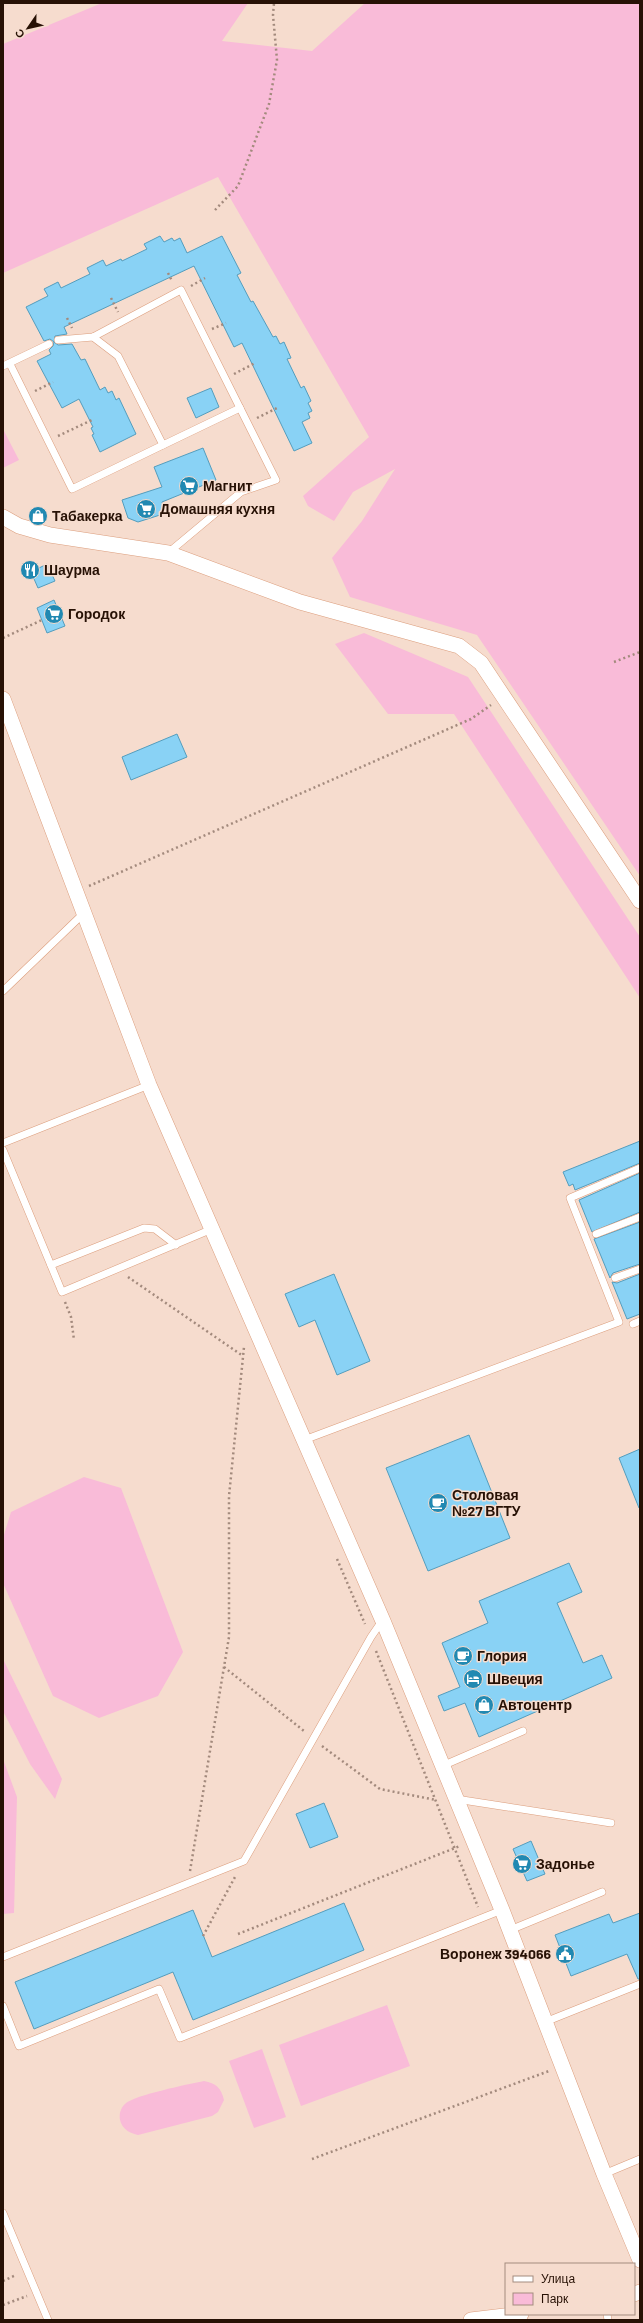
<svg xmlns="http://www.w3.org/2000/svg" width="643" height="2323" font-family="Barlow,sans-serif">
<style>
.green{fill:#f9bbd8}
.building{fill:#89d2f5;stroke:#549dbd}
.lines{fill:none;stroke-linecap:round;stroke-linejoin:round}
.service-casing{stroke:#dc9e7d;stroke-width:8}
.minor-casing{stroke:#dc9e7d;stroke-width:16}
.path{stroke:#a38a7d;stroke-width:2.5;stroke-dasharray:2 3;stroke-linecap:butt}
.service{stroke:#fff;stroke-width:7}
.minor{stroke:#fff;stroke-width:15}
.labels{text-anchor:middle;stroke-width:3;stroke-linejoin:round;paint-order:stroke}
.poi-label{font-size:14px;font-weight:bold;fill:#271105;stroke:#f6dcce;text-anchor:start}
</style>
<rect width="100%" height="100%" fill="#f6dcce"/>
<g class="green">
<polygon points="102,3 248,3 222,41 312,51 365,3 640,3 640,876 477,635 350,597 332,558 362,521 395,469 353,492 334,521 308,506 303,496 369,437 218,177 3,273 3,44"/>
<polygon points="3,429 19,460 3,468"/>
<polygon points="364,633 468,677 640,937 640,998 454,714 388,714 335,644"/>
<polygon points="84,1477 121,1488 183,1652 158,1696 99,1718 53,1696 3,1583 3,1538 11,1512"/>
<polygon points="3,1659 62,1779 55,1799 30,1764 3,1711"/>
<polygon points="3,1759 17,1797 14,1913 3,1914"/>
<polygon points="387,2005 410,2066 301,2106 279,2045"/>
<polygon points="262,2049 286,2117 254,2128 229,2061"/>
<path d="M204,2081C216,2083 221,2088 224,2100L218,2112L212,2116L138,2135C130,2133 124,2130 121,2123C118,2116 120,2108 126,2103C136,2095 189,2084 204,2081Z"/>
</g>
<g class="building">
<polygon points="160,236 164,242 172,238 174,241 180,238 187,253 222,236 241,273 237,275 251,302 253,301 273,337 276,336 280,344 284,342 291,358 287,359 301,388 304,386 311,401 308,403 312,411 308,413 310,418 302,422 312,443 294,451 242,343 234,347 194,266 64,327 67,334 55,336 54,342 50,339 44,341 26,307 48,296 44,289 58,282 61,288 90,274 87,268 103,260 106,266 121,259 122,261 147,249 144,244"/>
<polygon points="54,342 58,345 72,344 81,360 85,359 100,390 105,387 108,393 112,391 116,400 119,398 136,434 100,452 92,435 94,434 91,428 93,427 79,399 62,408 37,361 51,354 49,350 53,346"/>
<polygon points="211,388 219,407 196,418 187,398"/>
<polygon points="203,448 216,480 162,502 164,508 160,515 138,522 128,518 122,500 162,487 154,467"/>
<polygon points="47,564 55,581 38,588 31,572"/>
<polygon points="54,600 65,626 47,633 37,608"/>
<polygon points="177,734 187,757 131,780 122,757"/>
<polygon points="640,1141 640,1163 575,1190 573,1184 569,1186 563,1172"/>
<polygon points="640,1173 640,1212 592,1232 579,1200"/>
<polygon points="640,1222 640,1264 613,1273 610,1278 594,1239"/>
<polygon points="334,1274 370,1361 337,1375 315,1320 299,1327 285,1294"/>
<polygon points="640,1274 640,1314 627,1319 612,1282 617,1283"/>
<polygon points="469,1435 510,1538 428,1571 386,1468"/>
<polygon points="640,1449 640,1508 639,1508 619,1458"/>
<polygon points="569,1563 582,1592 557,1603 583,1663 602,1655 612,1678 479,1737 465,1703 444,1711 438,1696 460,1687 442,1643 488,1623 479,1601"/>
<polygon points="324,1803 338,1837 310,1848 296,1814"/>
<polygon points="531,1841 545,1874 527,1881 513,1849"/>
<polygon points="344,1903 364,1950 193,2020 173,1972 34,2029 15,1982 193,1910 212,1957"/>
<polygon points="640,1913 640,1979 638,1979 627,1954 571,1976 555,1935 609,1914 613,1923"/>
</g>
<g class="lines">
<g class="service-casing">
<g id="service">
<polyline points="93,337 118,356 163,445 240,408"/>
<polyline points="58,340 93,337 181,290 276,480 241,492 168,553"/>
<polyline points="10,364 72,489 163,445"/>
<polyline points="3,366 49,344"/>
<polyline points="3,991 84,913"/>
<polyline points="3,1143 149,1085"/>
<polyline points="3,1150 62,1292 212,1229"/>
<polyline points="596,1234 640,1217"/>
<polyline points="51,1265 144,1228 155,1229 176,1245"/>
<polyline points="615,1278 640,1269"/>
<polyline points="633,1324 640,1321"/>
<polyline points="304,1440 619,1322 570,1198 640,1168"/>
<polyline points="442,1766 523,1731"/>
<polyline points="456,1799 611,1823"/>
<polyline points="510,1930 602,1892"/>
<polyline points="3,1957 244,1861 371,1637 382,1621"/>
<polyline points="3,2006 19,2046 159,1989 180,2038 502,1910"/>
<polyline points="545,2022 640,1984"/>
<polyline points="604,2174 640,2159"/>
<polyline points="3,2213 48,2320"/>
<polyline points="607,2314 608,2320"/>
</g>
</g>
<g class="minor-casing">
<g id="minor">
<polyline points="3,517 19,526 50,535 168,553 300,602 459,646 481,663 640,901"/>
<polyline points="3,699 149,1085 383,1621 502,1910 604,2174 640,2260"/>
<polyline points="634,2294 640,2292"/>
<polyline points="471,2320 521,2314"/>
</g>
</g>
<g class="path">
<polyline points="215,210 238,186 269,104 277,60 273,15 274,3"/>
<polyline points="168,273 172,281"/>
<polyline points="191,286 205,278"/>
<polyline points="111,298 118,312"/>
<polyline points="67,318 72,328"/>
<polyline points="212,329 226,323"/>
<polyline points="234,374 255,363"/>
<polyline points="35,391 53,382"/>
<polyline points="257,418 277,408"/>
<polyline points="58,436 92,420"/>
<polyline points="3,638 42,620"/>
<polyline points="614,662 640,652"/>
<polyline points="89,886 471,719 491,705"/>
<polyline points="128,1277 243,1356"/>
<polyline points="65,1302 71,1317 74,1340"/>
<polyline points="337,1559 365,1624"/>
<polyline points="376,1651 478,1907"/>
<polyline points="224,1667 304,1731"/>
<polyline points="322,1746 380,1789 436,1800"/>
<polyline points="190,1871 229,1637 229,1496 244,1347"/>
<polyline points="238,1934 460,1846"/>
<polyline points="203,1936 235,1877"/>
<polyline points="312,2159 549,2071"/>
<polyline points="3,2281 16,2275"/>
<polyline points="3,2305 27,2296"/>
</g>
<use href="#service" class="service"/>
<use href="#minor" class="minor"/>
</g>
<defs>
<g id="supermarket-disc" transform="scale(1)"><circle r="9.5" fill="#2189b2" stroke="#f6dcce"/><path d="M-6-5.5h2.5l.6 2H6L4.5 2H-2.5L-4.4-4H-6ZM-1.5 3.2a1.3 1.3 0 1 0 .1 0ZM3 3.2a1.3 1.3 0 1 0 .1 0Z" fill="#fff"/></g>
<g id="shop-disc" transform="scale(1)"><circle r="9.5" fill="#2189b2" stroke="#f6dcce"/><path d="M-5-2.5h2.3a2.7 3.5 0 0 1 5.4 0H5L5.5 6h-11ZM-1.5-2.5h3a1.5 2.3 0 0 0-3 0Z" fill="#fff"/></g>
<g id="restaurant-disc" transform="scale(1)"><circle r="9.5" fill="#2189b2" stroke="#f6dcce"/><path d="M-5-6h1v4h1v-4h1v4h1v-4h1v5L-1.5 .5V6h-2V.5L-5-1ZM5-6V6H3V1.5H1.5Q1.5-4 5-6Z" fill="#fff"/></g>
<g id="cafe-disc" transform="scale(1)"><circle r="9.5" fill="#2189b2" stroke="#f6dcce"/><path d="M-5.5-4.5H6V0H3Q3 3.5 0 3.5H-2.5Q-5.5 3.5-5.5 0ZM3-3.2v2h1.7v-2ZM-6 4.5H4V6H-6Z" fill="#fff"/></g>
<g id="hotel-disc" transform="scale(1)"><circle r="9.5" fill="#2189b2" stroke="#f6dcce"/><path d="M-6-4.5h1.5V1H6V5H4.5V3h-9V5H-6ZM-4 0a1.8 1.8 0 1 1 3.6 0ZM.5 0V-2.5h3Q6-2.5 6 0Z" fill="#fff"/></g>
<g id="civic-disc" transform="scale(1)"><circle r="9.5" fill="#2189b2" stroke="#f6dcce"/><path d="M-.6-6.5H3V-4.5H.6V-3L4-1V1h2V6H-6V1h2V-1L-.6-3ZM-1.2 2.5V6h2.4V2.5Z" fill="#fff"/></g>
</defs>
<g fill-rule="evenodd">
<use href="#supermarket-disc" x="189" y="486"/>
<use href="#supermarket-disc" x="146" y="509"/>
<use href="#shop-disc" x="38" y="516"/>
<use href="#restaurant-disc" x="30" y="570"/>
<use href="#supermarket-disc" x="54" y="614"/>
<use href="#cafe-disc" x="438" y="1503"/>
<use href="#cafe-disc" x="463" y="1656"/>
<use href="#hotel-disc" x="473" y="1679"/>
<use href="#shop-disc" x="484" y="1705"/>
<use href="#supermarket-disc" x="522" y="1864"/>
<use href="#civic-disc" x="565" y="1954"/>
</g>
<g class="labels">
<g class="poi-label">
<text x="203" y="491">Магнит</text>
<text x="160" y="514">Домашняя кухня</text>
<text x="52" y="521">Табакерка</text>
<text x="44" y="575">Шаурма</text>
<text x="68" y="619">Городок</text>
<text x="452" y="1500">Столовая<tspan x="452" dy="16">№27 ВГТУ</tspan></text>
<text x="477" y="1661">Глория</text>
<text x="487" y="1684">Швеция</text>
<text x="498" y="1710">Автоцентр</text>
<text x="536" y="1869">Задонье</text>
<text x="551" y="1959" text-anchor="end">Воронеж 394066</text>
</g>
</g>
<rect width="643" height="2323" fill="none" stroke="#271105" stroke-width="8"/>
<rect x="505" y="2263" width="130" height="52" fill="#f6dcce" stroke="#a38b7e"/>
<rect x="513" y="2276" width="20" height="6" fill="#ffffff" stroke="#a38b7e"/>
<text x="541" y="2283" font-size="12" fill="#271105">Улица</text>
<rect x="513" y="2293" width="20" height="12" fill="#f9bbd8" stroke="#a38b7e"/>
<text x="541" y="2303" font-size="12" fill="#271105">Парк</text>
<g transform="translate(28 28) rotate(236)" stroke="#f6dcce" stroke-width="3" paint-order="stroke">
<path d="M0-3L7 15L0 10L-7 15Z" fill="#271105"/>
<text y="-6" font-size="11" font-weight="bold" text-anchor="middle" fill="#271105">С</text>
</g>
</svg>
